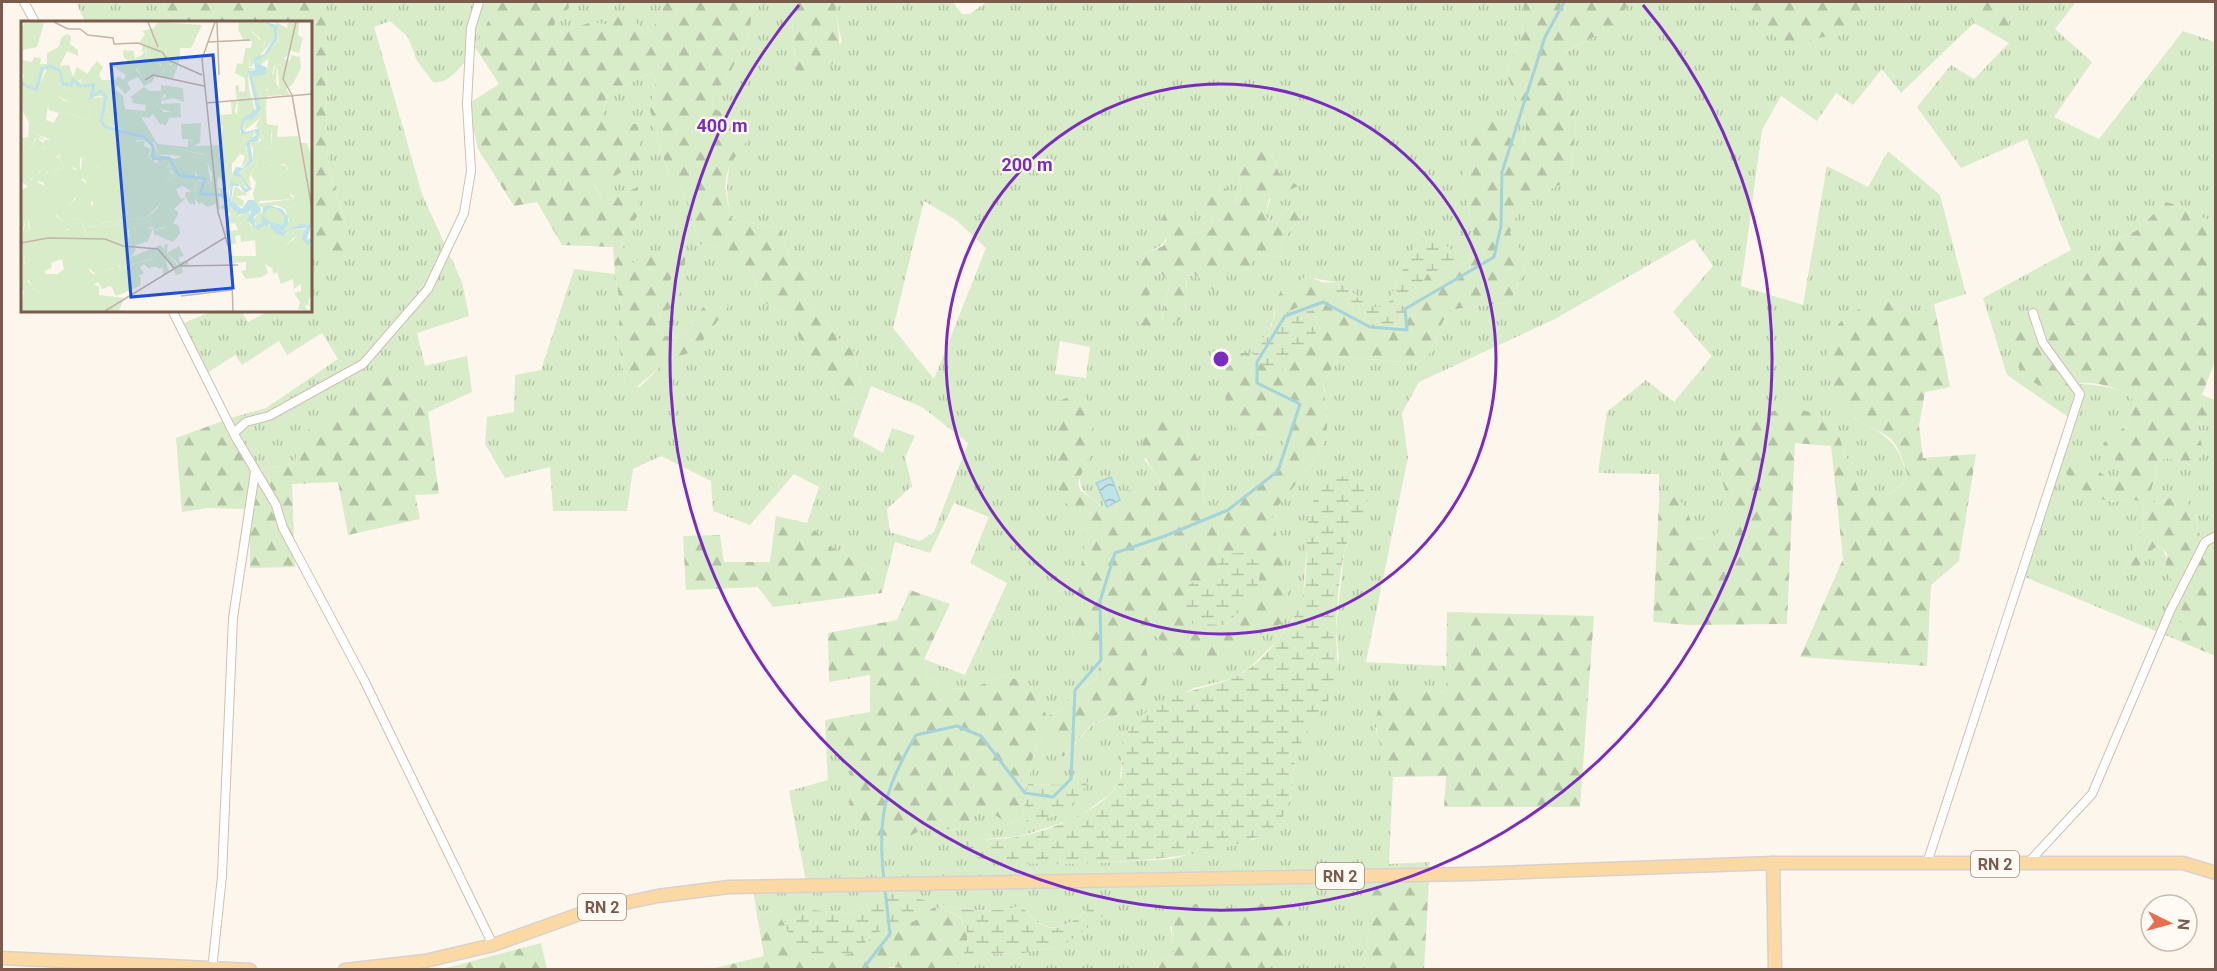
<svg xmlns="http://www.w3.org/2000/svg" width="2217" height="971" font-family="Roboto,sans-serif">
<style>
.grass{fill:url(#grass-tufts);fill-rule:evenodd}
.forest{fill:url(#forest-firs)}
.wetland{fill:url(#wetland-marsh)}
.water{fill:url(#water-waves);stroke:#a5d3da;stroke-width:1.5}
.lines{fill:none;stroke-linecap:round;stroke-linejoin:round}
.stream{stroke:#a5d3da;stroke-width:3}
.street-casing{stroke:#d1beb0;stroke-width:10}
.primary-casing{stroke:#dad1cd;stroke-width:15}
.street{stroke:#fff;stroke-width:8}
.primary{stroke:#fbd9a5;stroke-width:12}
.ring{fill:none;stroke:#7b2cbf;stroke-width:3}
.labels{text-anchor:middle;stroke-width:4.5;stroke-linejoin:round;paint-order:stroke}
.shield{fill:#fffaf3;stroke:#a28b7f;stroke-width:1.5}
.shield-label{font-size:16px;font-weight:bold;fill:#7a5c4d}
.inset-river{fill:none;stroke:#bfe3e8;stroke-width:3}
.inset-road{fill:none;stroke:#c5b3a7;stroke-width:1.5}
.view{fill:#1d4ed8;fill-opacity:0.15;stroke:#1d4ed8;stroke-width:3}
.inset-edge{fill:none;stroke:#7a5c4d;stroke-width:3}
.centre{fill:#7b2cbf;stroke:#fffaf3;stroke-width:3}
.ring-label{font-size:18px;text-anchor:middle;font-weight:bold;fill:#7b2cbf;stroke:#fffaf3;stroke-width:4.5;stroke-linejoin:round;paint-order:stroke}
</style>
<defs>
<pattern id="grass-tufts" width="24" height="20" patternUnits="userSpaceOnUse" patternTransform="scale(1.5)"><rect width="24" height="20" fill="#d8ecc9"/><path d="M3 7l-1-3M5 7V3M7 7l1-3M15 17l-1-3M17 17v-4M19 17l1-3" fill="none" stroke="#b4c2a5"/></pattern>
<pattern id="forest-firs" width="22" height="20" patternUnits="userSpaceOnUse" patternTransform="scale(1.5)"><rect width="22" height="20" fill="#d8ecc9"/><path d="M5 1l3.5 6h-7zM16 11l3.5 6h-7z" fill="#b4c2a5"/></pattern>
<pattern id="wetland-marsh" width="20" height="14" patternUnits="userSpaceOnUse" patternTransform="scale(1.5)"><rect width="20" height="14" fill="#d8ecc9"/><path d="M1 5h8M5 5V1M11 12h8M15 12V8" fill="none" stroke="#b4c2a5"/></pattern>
<pattern id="water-waves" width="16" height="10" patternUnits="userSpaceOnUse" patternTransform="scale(1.5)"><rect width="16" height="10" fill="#bfe3e8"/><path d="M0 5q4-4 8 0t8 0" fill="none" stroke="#a0bbbe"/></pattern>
</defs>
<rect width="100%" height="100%" fill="#fdf6ec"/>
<g class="grass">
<polygon points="76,2 165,2 164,11 176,22 85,22"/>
<path d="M324,2H498C487,23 461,87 433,82L417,61L408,37L390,21L374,27L422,194L462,282L469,316L417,333L425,366L467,356L472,392L428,412L387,374L295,463L251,472L231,418L266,408L338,359L322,333L287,355L279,341L242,365L235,355L204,375L184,323L212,311H241L248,322L269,311L310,310L311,245L350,237L330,174L327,149L326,5Z"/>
<polygon points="568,2 661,2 663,9 651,31 644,34 635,21 608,25 592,22 560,32 554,27 556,19 568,8"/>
<path d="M742,2H791L796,73L842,42L835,10L840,2H953L962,14H970L986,2H1524L1522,34L1506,72L1526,124L1524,141L1510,136L1462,177L1474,237L1469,262L1438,240L1411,251L1388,304C1368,318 1357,290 1339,284C1329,280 1317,280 1306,276L1273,304C1278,324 1263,338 1252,353H1236L1245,433L1286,437L1265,482L1208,508C1200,490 1206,480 1201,467C1194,448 1186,445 1186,423L1144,459L1160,480L1158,497L1125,489L1124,504L1109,511C1071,483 1075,488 1094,445L1059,401L1086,537L1072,636L1100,665L1095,681L1072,691L1062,710L1046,716L1027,682L1002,676L971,689L948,688L927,676L924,659L965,675L1007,583L970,563L989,517L954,503L930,553L895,542L882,593L879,572L833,548L807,523L819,487L794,474L750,525L713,511L711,481L661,456L633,469L627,511H553L550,467L505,478L485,444L487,417L514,412L515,375L541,370L574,269L615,274L621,308L617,340L623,364L625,388L640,387L670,357L694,352L710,299L678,338L661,335L656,329L661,315L682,300L668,282L685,265L627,267L622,241L638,215V187L603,202L593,182L614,177L601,117L608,94L652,72L656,80L650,110L669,177L682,188L700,244L723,247L727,263L751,268C761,299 757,304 790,314L799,338L842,402L858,398L863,391L854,352L835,335L822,313L808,305L804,298L806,272L791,266L781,228L732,220C721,179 730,161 745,124L713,108L712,100C726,76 751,45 751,18C751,11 747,6 742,2ZM1270,149L1279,173L1265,216L1272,222L1290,207L1306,212L1284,238L1279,257L1257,254L1247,269L1187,275L1185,317L1162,321L1170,283L1159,271L1151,275L1148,308L1142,255C1171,242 1167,243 1166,211L1188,234L1211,230L1213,221L1207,216L1192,212L1234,203L1241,189L1236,156ZM924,201L956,220L986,248L934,379L893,328ZM1060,341L1090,347L1086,378L1055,374ZM871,386L922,407L968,443L934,532L920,541L890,532L887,509L912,486L905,457L915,436L892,428L883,453L853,436Z"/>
<path d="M1631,2H1727L1774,32L1851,30L1871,2H1960L1974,23L1901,93L1882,69L1853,105L1836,93L1817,121L1781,96L1762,130L1741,286L1803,305L1827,166L1868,187L1888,151L1940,195L1966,294L1934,304L1918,315L1888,302L1854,418C1888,437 1895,438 1908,476C1893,498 1883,495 1859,492L1836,428L1823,417L1721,478L1730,501L1731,518L1715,537L1699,539C1686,522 1693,513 1674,497L1659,501V474L1598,473L1607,412L1646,380L1674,402L1712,356L1673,312L1713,266L1694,239L1555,319L1419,382L1402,413L1408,457L1366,662L1447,666L1446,693L1432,691L1375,728L1393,777L1389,864L1430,862L1419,884L1412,888L1382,876L1362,886L1369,926L1363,969H1256L1269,968L1285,914C1265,895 1244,909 1221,909C1213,908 1205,905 1197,904L1170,927L1175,951L1169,957L1138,969H959L986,953L1019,954L1064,945L1095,903C1068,927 1049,942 1022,906C970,918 937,903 888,890L876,894L862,909L847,914L814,910L784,923L773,911L757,915L752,883L806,882L789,791L828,780L826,746L851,751L849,816L887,847L926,828L961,830L982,807L1010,824L1054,816L1090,773H1082L1068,785L1028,784L1033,756L1044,734L1052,735L1063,757L1092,725L1122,713L1151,666L1141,633L1145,626L1176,655L1286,581L1271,515C1286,495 1314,465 1323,444C1337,412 1308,391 1341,357L1415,363L1429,354L1448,310L1510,302L1527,261L1510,233C1517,200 1543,193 1570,180L1576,123L1561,60L1564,53L1609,29ZM1367,504L1353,529L1344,553L1336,631L1339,657L1328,699L1300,743L1295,759L1290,801L1255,839L1171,859L1096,863L989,861L954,842L1021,836L1077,818L1110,794L1120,781L1123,741L1143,715L1194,688L1234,678L1248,669L1278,640L1296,613L1303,598L1309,514Z"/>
<path d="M2009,2H2076L2055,29L2092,62L2054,117L2099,139L2183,31L2215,42V217L2211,220C2194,217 2183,206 2166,202L2136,231L2106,243L2082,281L2058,288L2042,306L2020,317L2074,384C2098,385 2118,385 2135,402C2131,424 2121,432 2103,444L2106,451L2123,468V476C2110,483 2104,476 2094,468L2111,502L2136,499L2143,503L2144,527L2123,573L2132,574L2154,548L2162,547L2181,594L2182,642L2025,577L2071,419L2007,375L1983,298L2071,250L2027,139L1961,168L1917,107L1951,65L1974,79L2009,43Z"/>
<polygon points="2195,422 2215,428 2215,553 2201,541 2196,516 2175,494 2161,504 2153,502 2150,494 2159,461 2167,458 2191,465"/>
</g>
<g class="forest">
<polygon points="165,2 324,2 326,4 327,149 330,174 350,237 350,254 337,263 311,245 310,22 176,22 164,11"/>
<path d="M498,2H568L569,8L556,19L554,27L560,32L592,22L608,25L621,14L635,21L644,34L651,31L663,9L661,2H742C747,6 751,11 751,18C751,45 726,76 712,100L713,108L745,124L749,139C723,170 721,180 732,220L781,228L791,266L807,272L810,280L804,298L808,305L822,313L835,335L854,352L863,391L858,398L842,402L799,338L790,314C757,304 761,299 751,268L726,263L723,247L700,244L682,188L669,177L650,110L656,80L652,72L608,94L601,117L604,124H638L641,159L614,177L593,183L603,202L638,187V215L622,241L627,266C652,253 657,244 685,257V265L668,282L681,292L682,300L661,315L656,329L661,335L678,338L710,299L726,300L728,307L694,352L670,358L632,391L625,388L623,364L617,340L621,308L615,274L613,247L562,245L537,202L514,206L478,149L468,104L499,84L475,47Z"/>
<path d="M791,2H840L835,10C842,44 846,70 803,77L796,73Z"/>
<path d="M1524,2H1631L1609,29L1565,52L1561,59L1576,123L1570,180C1543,193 1517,200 1510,233L1527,261L1510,302L1448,310L1429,354L1415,363L1341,357C1308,391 1337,411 1323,444C1314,465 1286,495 1271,515C1278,543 1296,598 1282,623L1211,661L1176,655L1145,626L1141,633L1151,666L1144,689L1122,713L1091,725L1063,757L1052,736L1044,734L1033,756L1023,816L1009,824L982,807L961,830L926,828L887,847L870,843L849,816L851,751L826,746L825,720L870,712V675L829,682L828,633L897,620L910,590L950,604L924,659L927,676L948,688L971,689L1002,676L1027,682L1047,716L1062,710L1072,691L1095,681L1100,665L1072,636L1085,537L1080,510L1063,502L1055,477L1059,401L1081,392L1092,405L1094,445L1078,482L1080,490L1109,511L1124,504V489L1158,496L1160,480C1149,465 1133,445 1150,427C1155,422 1166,419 1172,415L1186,423C1186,445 1194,448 1201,467C1206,480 1200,490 1208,508L1265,482L1286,437L1245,433L1231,425C1226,403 1217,370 1236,353H1252L1270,372L1283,314L1275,313L1273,304L1282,290L1307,276L1322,282L1389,337L1428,273L1469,262L1474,237L1462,177L1471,127L1477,120L1496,117L1510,136L1524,141L1526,124L1506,72L1522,34Z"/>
<polygon points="1727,2 1871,2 1851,30 1779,48 1774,32"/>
<polygon points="1960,2 2009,2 2009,43 1974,23"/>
<path d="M1247,145L1270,149L1279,173L1298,186L1269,199L1265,217L1272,222L1290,207L1306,203V212L1284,238L1279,257L1257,254L1247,270L1229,272L1213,290L1195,274L1187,275L1185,317L1170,324L1162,322L1170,283L1159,271L1152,275L1148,308L1152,324L1148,332C1123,320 1137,277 1142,255L1163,246L1167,239L1158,225L1166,211L1188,234L1211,230L1213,221L1207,216L1192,212V196L1216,175L1235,202L1241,189L1236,156Z"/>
<path d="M2166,202C2183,206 2194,217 2211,220L2215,217V361L2202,395L2215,400V428L2196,422L2204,454L2191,465L2167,458L2159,461L2150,494L2153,502L2161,504L2175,494L2183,495L2196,516L2201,541L2215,553V656L2182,642L2181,594L2165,570L2167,554L2162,547L2154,548L2132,574L2123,573L2144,527L2143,503C2131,496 2122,503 2110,501C2091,498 2066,483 2063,464C2074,463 2082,462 2092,467C2104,473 2108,484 2122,476L2123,468L2105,451L2103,443C2121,432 2131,424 2135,402C2120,387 2096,380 2074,384C2069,385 2065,389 2060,389C2047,391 2031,382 2021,374L2014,342L2020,317L2042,306L2058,288L2082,281L2106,243L2136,231Z"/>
<path d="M1888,302L1918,315L1934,304L1950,387L1925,392L1919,426L1923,458L1976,454L1959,561L1931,585L1927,666L1800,657L1843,559L1831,446L1795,443L1787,624L1689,625L1653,622L1659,501L1674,497C1692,506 1688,525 1699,539L1715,537L1730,518L1729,501L1721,478L1720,461L1725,448L1763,414L1792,406L1823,417L1836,428L1859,492C1883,495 1894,498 1908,476C1904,464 1900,449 1891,439C1881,430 1866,427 1855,418C1830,400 1820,359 1834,331C1844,312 1867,304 1888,302Z"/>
<polygon points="387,374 428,412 439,494 415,495 420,519 348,535 338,482 292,484 295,567 250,568 250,509 207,508 182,512 176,438 231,418 251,472 295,463 298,437"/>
<polygon points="776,516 807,523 833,548 879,572 882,593 773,607 758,587 686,590 683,536 720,535 724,562 770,562"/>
<path d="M1447,612L1594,616L1580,807H1444L1446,776L1393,777C1383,750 1363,718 1389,695C1394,691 1398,687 1405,686C1418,685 1433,692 1446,693Z"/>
<polygon points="1430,862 1424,969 1363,969 1369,926 1361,886 1366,879 1382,876 1412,888 1419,884"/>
<path d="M1253,902L1278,907L1285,914L1289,932L1283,957L1269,968L1138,969L1169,957L1174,951C1171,930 1167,903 1198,904C1206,904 1213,908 1221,909C1231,909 1243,904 1253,902Z"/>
<path d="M934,907C941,910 950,911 956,915C973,925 970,957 954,968C943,971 902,968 889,967L886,970H707L764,956L757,915L773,911L784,923L798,954H850L883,929L914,921Z"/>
<polygon points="541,943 547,969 442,969"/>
</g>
<g class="wetland">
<path d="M1422,239L1438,240L1469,262L1428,273L1389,337L1322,282C1329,283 1337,282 1342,285C1357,294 1370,316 1388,304L1411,251Z"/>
<polygon points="1305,304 1319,316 1316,333 1285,369 1270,372 1252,353 1272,325 1275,313 1283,314"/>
<path d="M1337,476C1352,477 1365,479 1369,495C1365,516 1349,532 1344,553C1339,577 1337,606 1336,630C1336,647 1339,662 1336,680C1330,708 1304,728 1296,756C1290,779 1296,805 1277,824C1248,853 1151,860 1111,862C1067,865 988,868 950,849L954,842L963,840C982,839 1003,840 1022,836C1051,830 1110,808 1121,778C1124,769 1120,760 1121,751C1121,735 1143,713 1156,705C1180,691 1208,688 1233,678C1258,668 1283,636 1296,613C1316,578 1297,530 1317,493C1321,486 1331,481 1337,476Z"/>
<path d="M1243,553L1260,564C1262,594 1245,605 1225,625L1193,624L1184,610L1188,585L1196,581L1215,582L1219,554Z"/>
<path d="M1090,772C1089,788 1071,809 1056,815C1042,821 1024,822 1009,824L1023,816L1028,784L1068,785L1082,773Z"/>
<path d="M888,890C937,903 970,918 1022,906C1049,943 1068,927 1095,903L1102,907L1103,916L1064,945L1019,954L986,953L959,970L948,969C968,963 975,928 957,915C951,911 941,910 934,907L914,921L883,929L850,954L815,960L798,955L784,923L814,910L847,914L862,909L876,894Z"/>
</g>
<polygon class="water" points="1111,477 1120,500 1107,507 1096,483"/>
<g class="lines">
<g class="stream">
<path d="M884,880C877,818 884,789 916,735L957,726L981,736L1025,793L1053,797L1071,779L1075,690L1101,660L1100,601L1115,553L1165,536L1228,510L1278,471L1300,404L1257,383V362L1285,316L1323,302L1370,327L1407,330L1405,309L1494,257L1501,226L1502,172L1545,37L1564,2"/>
<polyline points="862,970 890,934 885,889"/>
</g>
<g class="street-casing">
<g id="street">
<polyline points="24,2 35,22"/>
<polyline points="172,310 235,436 276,505 283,528 364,680 493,945"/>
<polyline points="235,432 246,422 269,416 363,364 428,289 464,213 471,171 467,104 471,28 479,2"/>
<polyline points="1927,863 2080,394 2043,343 2033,313"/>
<polyline points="2028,863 2092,794 2170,611 2205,542 2216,536"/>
<polyline points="212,970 222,876 233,618 255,472"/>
</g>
</g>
<g class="primary-casing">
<g id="primary">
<polyline points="1773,863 1775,970"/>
<polyline points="2,958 250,970"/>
<polyline points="345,970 425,961 493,945 591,910 658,896 729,887 1470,874 1773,863 2183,863 2216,873"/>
</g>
</g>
<use href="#street" class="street"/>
<use href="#primary" class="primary"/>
</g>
<g class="ring">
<circle cx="1221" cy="359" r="275"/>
<path d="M1643 5A551 551 0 1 1 799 5"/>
</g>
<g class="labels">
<g class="shield">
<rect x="1971" y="851" width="48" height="26" rx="4.5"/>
<rect x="1316" y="863" width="48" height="26" rx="4.5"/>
<rect x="578" y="894" width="48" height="26" rx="4.5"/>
</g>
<g class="shield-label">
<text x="1995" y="870">RN 2</text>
<text x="1340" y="882">RN 2</text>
<text x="602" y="913">RN 2</text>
</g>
</g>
<g transform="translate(21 21)">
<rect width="291" height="291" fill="#fdf6ec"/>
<path d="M1,1H27L23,2L16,26L2,29L0,35V5L4,3ZM137,1L181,4L170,27H159V32H152L142,45L132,38L127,39L124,28L120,32L122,24L118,22L124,13L121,10L133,7ZM234,1H244L253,8V17L229,47L228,32L235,24L241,27L244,23L242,5ZM255,1L266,7L267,1H278L277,14L282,17L278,32L269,29L272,20L258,22ZM46,13L50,15L49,23L57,29V35L46,30L39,45L48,44L52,56L56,46L66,53L76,40L82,46L78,54L81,59H94L97,55L103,59L105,54L93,46L94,42L107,40L102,36V29L113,30L115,49L127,61L133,48H141L142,54L143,46L158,41L152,58L135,54L131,61L123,65L117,56L106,61L110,68L104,73L96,64L79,68L63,64L59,59L50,62L35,46L26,44L18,52V64L3,62L1,39L11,41L13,36L20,37L19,43H26V32L38,26L40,17ZM261,23L268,24L266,32L257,33L261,42L253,44L251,54L246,47L248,37L238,45L235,41L251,26ZM270,34L279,36L280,47L272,63L265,68L269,74L246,75L244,93L223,110L224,99L239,91L230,56L247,52L253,60L244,69L254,72L255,66L259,71L256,43L260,45L262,37L269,40ZM26,47L37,50L45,67L51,68L55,61L68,67L72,77L83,76V107L111,114L115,121L124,119L123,125L130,128L127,136L136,143L144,141V137L149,139L152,144L145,147L154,155L143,161L170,154L176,159L173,172L162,165L155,168L159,177L164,178L153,188L158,192L152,202L158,205L159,213L152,221L133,213V209L145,207L142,202L124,208V212L114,211L112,207L129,200L139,183L124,198L104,197L92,204L90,200L66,207L63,200L69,193L78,194L72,176L69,186H61L55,176L48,184L41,182L35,195L45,204L39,207L26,195L28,201L44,210L48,209L45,198L58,197L66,215L83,206L100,204L107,207V217L115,229L110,236L139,224L144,228L143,224L147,223L146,232L157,245L152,248L144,237L148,251L142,254V247H136L132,237L99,247L97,244L82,248L68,241L72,244L66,247L72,253L94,247L110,259L117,254L120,257L119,265L95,275L90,265L81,268L77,261L72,264L78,265V274L103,277L98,290H0L4,260L10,263L8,270L12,267L16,270L4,251V236H0V198H4L2,210L9,218L8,197L18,190L21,173H39L24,168L23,162L16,159L24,157L27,150L37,155L30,150L42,147L65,162L72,160L64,156L74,152L77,145L59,136V151L51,145L53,137L45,149L38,137L47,133L38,130L40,133L35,136L41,143L18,150L16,156L8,158L0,146V130L5,135L9,132L15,120L22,128L23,119L15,117L8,129L1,127L14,112L24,119L40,117L51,124L58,115L66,119L55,105L59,99L67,101L70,89L67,87L64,99L46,91L51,86L45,79L36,75L28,77L25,99L36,103L35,114L31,116L20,112V105L10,103L3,83L0,87V65L16,72ZM41,238L43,248L37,253H25L23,251L31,246L30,242ZM123,66L137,77L144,72L136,84L143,91H151L145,104L139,103L132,93L128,97L120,96L137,123L167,126V118L174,125L200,124L202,103L216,102L217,76L228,67L234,90L222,97L219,111H235L225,126L228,139L220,147L224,135L219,133L212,142L202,139L200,134L194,136L207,155L206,170L198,155L196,160L199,188L196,189L195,183L186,186L181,182L191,175L183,156L180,160L175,152L165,150L159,135L137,133L134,122L86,102V97H90L91,71L94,68L102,75L104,88L124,90L125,84L111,82L112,78L109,76ZM150,127L183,133L191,153L190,167L183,152L166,136L150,133ZM250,111L251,126L242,129L239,126L236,135L229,122L240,120V116ZM238,136L240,149L256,142L266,146L264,153L248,152L264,163V169L273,178L238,180L242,199L238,205L232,200L236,194L232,173L235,162L230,154L233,148L228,157L230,165L218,153L232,140L235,144ZM214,165L227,174L215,175L223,180L222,186L210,181ZM285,181L291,190V205L277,204L260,211L268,199L262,184L270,187L274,183ZM254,187L263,195L262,204L248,201L242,194L247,188ZM228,189V203L240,208L247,203L265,214L268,209L286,208L281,215L288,224L291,221V272L287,281L291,288L287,283L284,285L287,290L277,288L279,281L273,272L280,270V263L273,268L272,258L260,263L256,251L253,253L251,249L264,224L276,216L259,218L231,208L229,214L218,206L220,201L214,198Z" fill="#d8ecc9" fill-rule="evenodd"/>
<path d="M218,1L234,2L229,9L240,20L228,32V47L234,48L227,50L228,67L217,76L214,91L220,100L206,106L200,104L199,94L211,93L210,81L216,80L214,65L218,64V71L224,70V57L214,52L216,42L221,43L225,27H230L231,20H223L217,8ZM256,4L258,9L257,22L272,19L268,34L262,37L265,46L256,43L255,62L260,70L256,71L255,66L256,73L248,74L245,65L253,60L245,53L246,47L249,46L252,55L254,45L250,41H261L253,33L258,32L257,28L266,32L268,24L251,26ZM123,28L127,39L131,40L129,34H135L139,45L148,38L146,32L154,30L159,32L158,41L148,43L151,47L143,46L141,54V48H133L131,60L125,61L110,40L122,33ZM26,44L46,49L49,61L55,58L65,65L74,59L79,68L96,64L91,78L99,88L93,96L86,97V102L102,111L115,109L119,115L128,114L137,133L153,138L164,135L169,143L166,150L172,149L178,160L187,161L191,177L178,183L174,178V183H169L164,175L165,171L174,170L176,159L172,155L143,161L154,155L151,150L143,149L152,144L149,139L145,137L143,143H136L137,139L127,136L133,127L124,119L110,120V114L97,116L83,107L78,100L84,80L81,75L69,76L68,67H59L56,61L51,68L45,67L37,50L33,54L26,47L23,48L18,71L11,74L0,65V57L17,64L20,46ZM140,64L162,67L163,81L152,77L140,80V83L159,82L160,96L148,97L151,91L137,87V80L145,76L144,72L133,80L125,76L124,70H140ZM36,68L37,76L55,86L46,91L64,99L63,92L67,87L70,89L68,96L74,97L75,105L59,100L60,106L55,105L63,115L62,107L69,115L66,119L58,115L60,119L50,128L44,126L41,117L37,121L14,113L1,127L6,125L8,129L16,117L24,123L20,129L15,121L6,140L0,130V117L7,116L8,102L0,87L5,82L11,85L7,96L10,103L15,99L22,105L21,113L35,114L24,107L36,109L33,101L38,92L28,89L25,80ZM245,88L246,103L257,105L256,116L277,115L278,122H286L291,137L290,190L285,182L281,185L274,183L270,187L262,184L266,189L255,184L242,187L235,183L273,178L272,174L263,173L264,163L257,167L255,157L246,155L250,151L263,153L267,147L263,143L250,144L242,151L237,143L238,137L234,145L232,140V127L237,135L238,121L242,129L251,126V112L247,113L248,118H242V114L237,120L239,107L234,106ZM180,102L179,122L172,125L169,118H161L160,103ZM35,127L49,134L38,138L45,149L52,137L59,141L51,145L53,149L60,148L61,138L57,136L76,143L77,152L64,156L77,162L69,165L63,158L52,159L51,153L42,152V147L30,150L37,155L26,150L25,157L16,161L44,175L21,173L19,193L15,198L8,197L7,202L9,213L15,217H1L4,203L0,198V170L7,165L0,161V146L10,159L24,146L40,143L35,139L40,133ZM194,132L211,141V154L221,157L227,166L210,164L208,170L209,186L218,194L215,198L220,199L218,206L224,207L229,214L231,208L259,218L276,214L264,224L252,248L244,243L247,252L241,256L225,258L220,250L225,249V241L211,242L210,235H235L234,219L220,221L219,214L214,215L215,222L209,224L204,211L217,209L214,202L208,203L206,198L210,193L199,186L203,183L198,167H203L206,175L207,155L195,143ZM99,167L103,175L91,184L94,187L98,182L111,191L102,193L98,188L91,194L84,182ZM58,175L61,186L72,184V180L65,181L67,175L73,176L77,185L78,197L69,193V201L63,200L66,207L91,200L92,204L105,197L124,198L143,182L129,200L112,207L114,211L121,207L124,212V207L132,208L131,202L139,203L136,197L145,206L131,209L127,220L111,226L103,223L105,216L108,217V208H101L100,204L83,206L74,216H67L58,197L45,198L52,205L44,210L24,200L27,194L35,197L36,205L44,204L35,193L42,181L48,184ZM158,225L163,235L158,236V241L167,240L168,245H161L162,252L155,254L152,248L157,245L156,241L146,232ZM0,236L5,237L3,242L8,246L4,251L13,256L10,259L19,271L12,267L7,272L10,263L7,259L0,274ZM70,236L82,248L90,239L99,247L134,237L138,245L127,247L123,243L119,246L123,252L110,259L101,257L92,247L83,250L88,255L84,258L63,245H71L66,239Z" fill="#d8ecc9"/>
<path d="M232,1L243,5L247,12L239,33L235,24L240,18L228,8ZM150,127L185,134L191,168L183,152L175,149L166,136L150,133Z" fill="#d8ecc9"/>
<path d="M244,1L256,4V17L248,31L235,41L246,47L245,53L231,56L240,89L232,98L224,99L222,108L225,111L239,107L237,120L229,122L232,140L218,152L231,168L224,172L219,165H212L210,179L221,188L227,179H233L240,189L233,196L234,204L240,203L242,187L247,184L261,188L267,196V204L260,211L280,203L290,204L286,219L291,217V221L287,224L280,218L285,207L268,209L263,215L254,212L248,203L237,209L226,199L230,190L218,194L208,185L210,160L227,168L221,157L211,154L215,146L222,147L228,139L225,122L235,114L234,110L221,114L219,107L221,98L235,88L227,50L234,49L233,37L243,33L253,17V8ZM254,187L263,195L262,204L249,201L242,194L247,188Z" fill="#bfe3e8" fill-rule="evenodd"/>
<path class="inset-river" d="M0,62L15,69L21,48L29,45L39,50L42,63L50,64L52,59L59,65L73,64L70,76L80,70L85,76L80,100L84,106L123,116L132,125V138L148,137L158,154L184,158L179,173L200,174L208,179"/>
<path class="inset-road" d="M33,1L47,8H59L67,14L92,17L93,23L117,22L141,31M127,1L137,26M194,1L181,38L197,191L210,234L212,290M196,1L198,54M187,21L229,19M141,31L147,39L181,54M124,59L132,54L183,65M271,74L291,188M271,74L262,58L275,1M185,82L291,73M0,222L27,217L84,218L102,225L137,228L153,247M159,245L217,244M160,275L211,269M84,290L205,216"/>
<path class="view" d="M192,34L212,267L110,276L90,43Z"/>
<rect width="291" height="291" class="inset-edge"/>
</g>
<circle cx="1221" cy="359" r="9" class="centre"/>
<g class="ring-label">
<text x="722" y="132">400 m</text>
<text x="1027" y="171">200 m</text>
</g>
<rect width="2217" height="971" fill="none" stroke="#7a5c4d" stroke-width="6"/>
<g transform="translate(2169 923) rotate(95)"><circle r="28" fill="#fffaf3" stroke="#cabbb1" stroke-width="1.5"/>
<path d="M0-4.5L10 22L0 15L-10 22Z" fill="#e76f51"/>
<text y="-9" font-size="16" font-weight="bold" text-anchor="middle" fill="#7a5c4d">N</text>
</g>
</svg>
